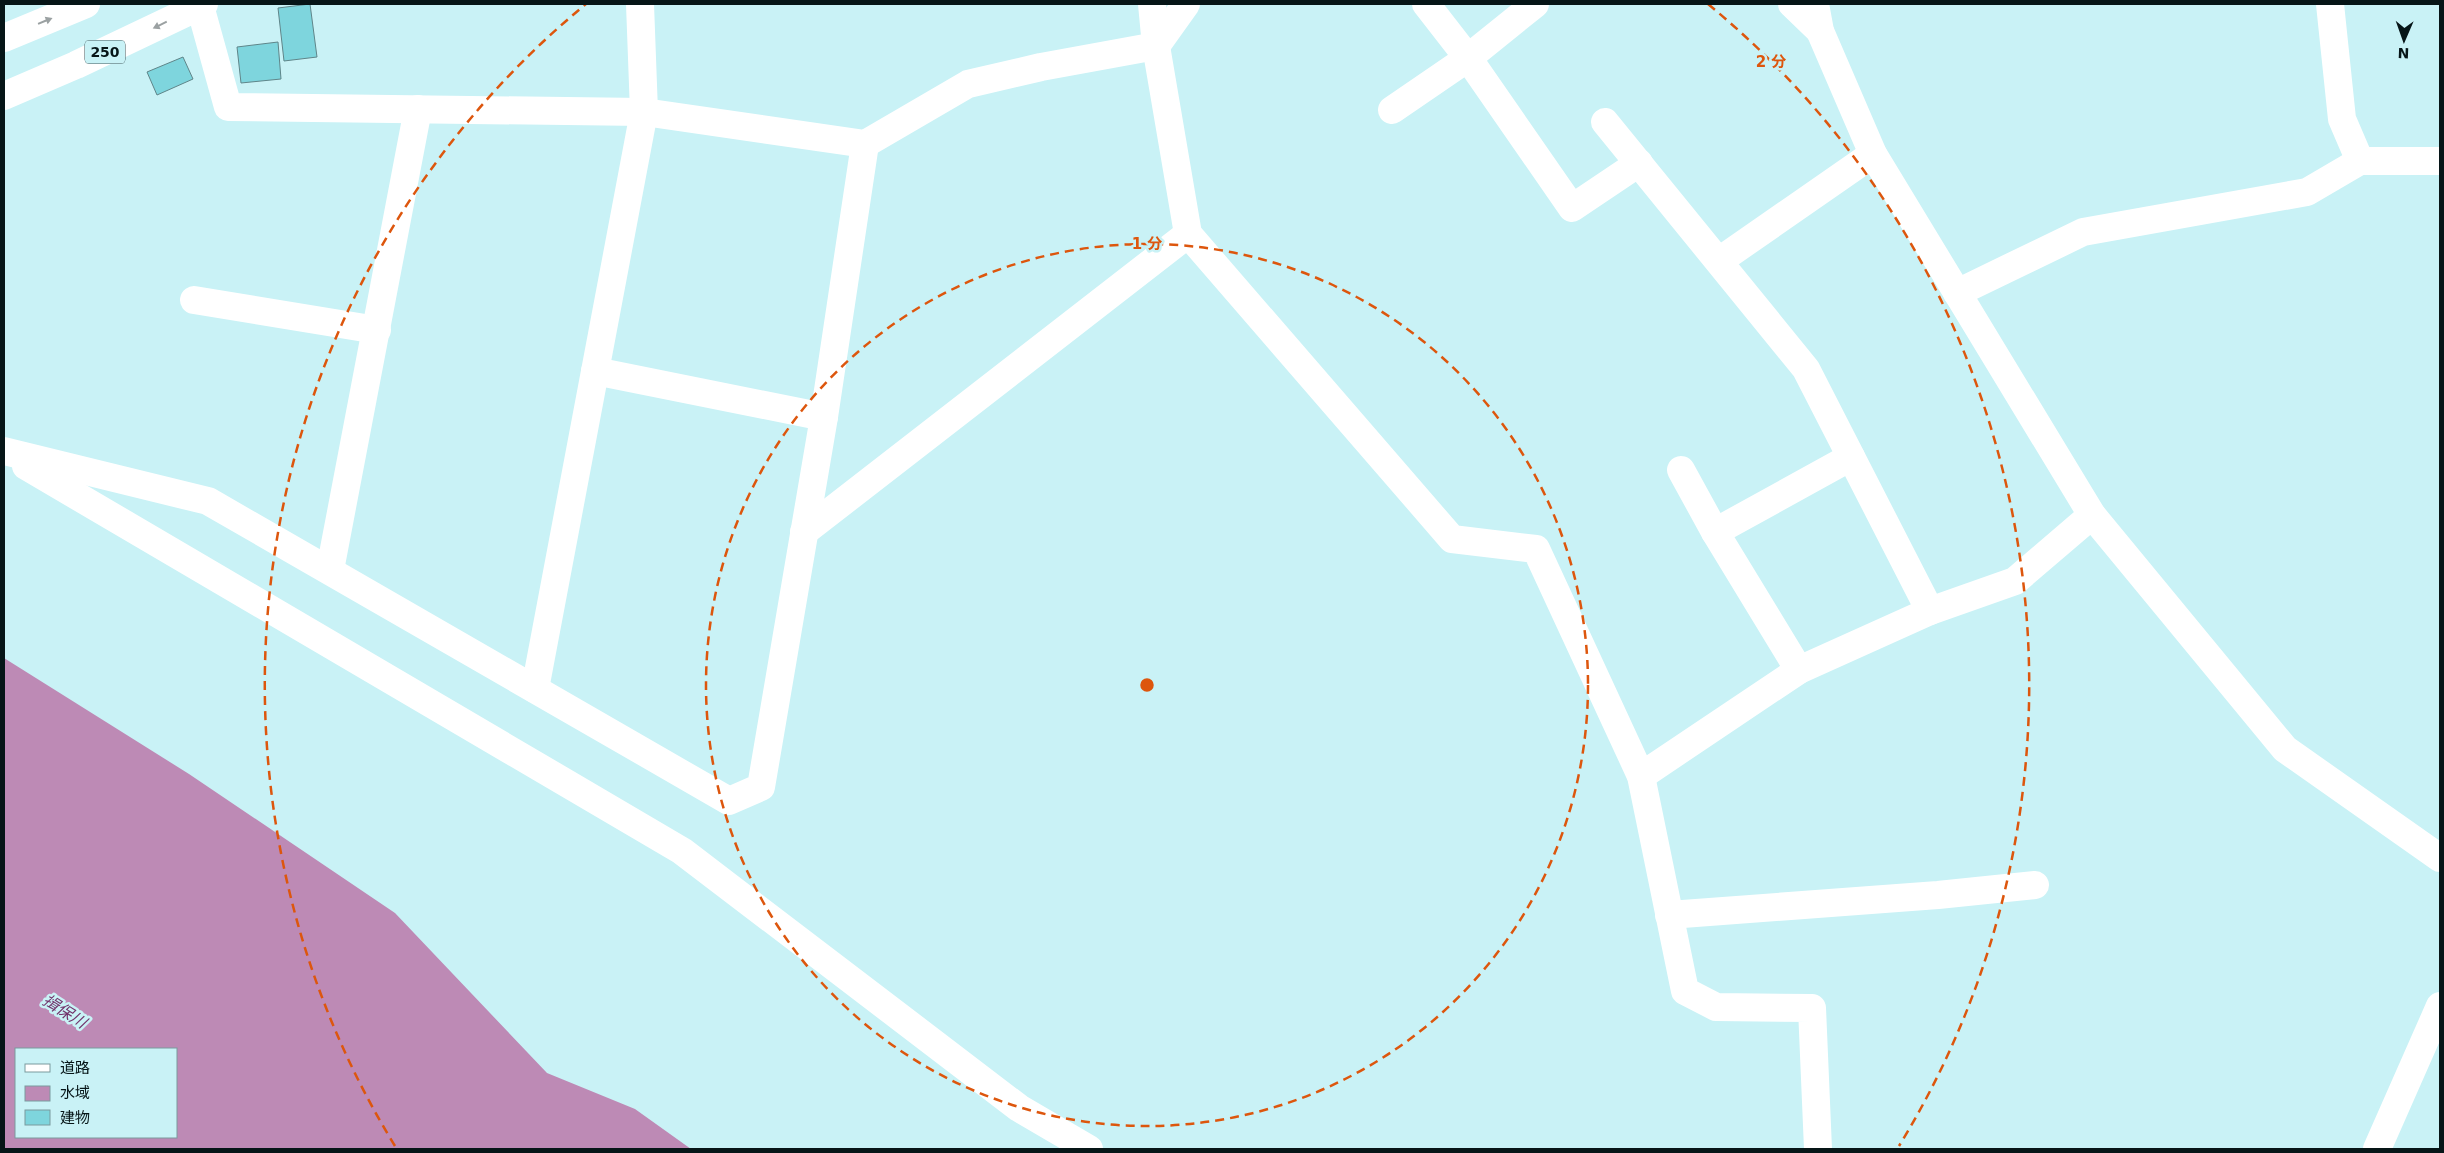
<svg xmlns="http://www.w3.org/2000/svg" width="2444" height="1153" font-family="'DejaVu Sans','Noto Sans JP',sans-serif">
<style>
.water{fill:#bd8ab5;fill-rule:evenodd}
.building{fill:#7ed5dd;stroke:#5f8589}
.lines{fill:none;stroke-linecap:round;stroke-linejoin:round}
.street{stroke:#fff;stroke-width:28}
.highway{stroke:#fff;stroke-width:28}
.oneway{fill:#9ba1a2}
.ring{fill:none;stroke:#dd560d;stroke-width:2.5;stroke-dasharray:9 6}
.labels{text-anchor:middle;stroke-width:5;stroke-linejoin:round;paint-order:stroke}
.shield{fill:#c9f2f6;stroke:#40575a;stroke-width:1}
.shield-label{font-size:14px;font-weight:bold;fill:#061517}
.water-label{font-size:16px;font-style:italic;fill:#72346b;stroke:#c9f2f6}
.centre{fill:#dd560d;stroke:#c9f2f6;stroke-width:2.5}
.ring-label{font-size:15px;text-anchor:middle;font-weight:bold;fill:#dd560d;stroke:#c9f2f6;stroke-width:5;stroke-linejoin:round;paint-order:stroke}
</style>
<rect width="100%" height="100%" fill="#c9f2f6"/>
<path class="water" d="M4,658L189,774L395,913L547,1073L635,1109L691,1149H4ZM16,1049H176V1137H16Z"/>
<g class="building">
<polygon points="310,4 317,57 284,61 278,8"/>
<polygon points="278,42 281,79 241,83 237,47"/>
<polygon points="183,57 193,79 157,95 147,72"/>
</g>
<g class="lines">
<g class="street">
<polyline points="1152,4 1156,46 1188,234 1452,539 1536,549 1641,776 1685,991 1716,1007 1812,1008 1818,1149"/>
<polyline points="1426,4 1468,58 1572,208 1639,163"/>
<polyline points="1792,4 1820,31"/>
<polyline points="1815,4 1820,31 1873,154 2092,515 2285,749 2440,858"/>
<polyline points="2330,4 2342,119 2360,161 2440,161"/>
<polyline points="200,6 228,107 644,112 865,144 968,84 1041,67 1156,46 1186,4"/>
<polyline points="1392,110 1468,58 1535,4"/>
<polyline points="1605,122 1806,369 1930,611"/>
<polyline points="1719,261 1873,154"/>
<polyline points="1957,293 2083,232 2307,192 2360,161"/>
<polyline points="194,300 377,330"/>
<polyline points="595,371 824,417"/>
<polyline points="4,451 208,501 729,801 761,787 824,417 865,144"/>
<polyline points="26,466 682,851 1019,1108 1089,1149"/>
<polyline points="1681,470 1715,532 1799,670"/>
<polyline points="804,532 1188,234"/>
<polyline points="1715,532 1851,457"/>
<polyline points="330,570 418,109"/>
<polyline points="535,689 644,112 640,4"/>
<polyline points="1641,776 1799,670 1930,611 2015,581 2092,515"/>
<polyline points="1669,915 1938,895 2035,885"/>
<polyline points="2377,1149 2440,1006"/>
</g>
<g class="highway">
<polyline points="4,38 86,4"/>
<polyline points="4,96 76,65 204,4"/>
</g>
</g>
<defs><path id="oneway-solid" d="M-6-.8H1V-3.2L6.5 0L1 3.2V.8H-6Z" transform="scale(1.25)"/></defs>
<g class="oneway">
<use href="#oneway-solid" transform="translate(45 21) rotate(-22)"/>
<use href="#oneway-solid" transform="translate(160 25) rotate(154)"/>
</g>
<g class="ring">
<circle cx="1147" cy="685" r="441"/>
<path d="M395 1146A882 882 0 0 1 586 4M1708 4A882 882 0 0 1 1899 1146"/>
</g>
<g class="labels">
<rect class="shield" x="85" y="40.5" width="40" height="23" rx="4"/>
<g class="shield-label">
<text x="105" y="57">250</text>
</g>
<g class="water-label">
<text transform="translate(65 1011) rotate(32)" y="6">揖保川</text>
</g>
</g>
<circle cx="1147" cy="685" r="8" class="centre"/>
<g class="ring-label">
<text x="1771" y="67">2 分</text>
<text x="1147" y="249">1 分</text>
</g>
<rect width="2444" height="1153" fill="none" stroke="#061517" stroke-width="10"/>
<rect x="15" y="1048" width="162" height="90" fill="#c9f2f6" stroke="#7b9a9d"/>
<rect x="25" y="1064" width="25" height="8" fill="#ffffff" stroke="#7b9a9d"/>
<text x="60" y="1073" font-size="15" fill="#061517">道路</text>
<rect x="25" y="1086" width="25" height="15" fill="#bd8ab5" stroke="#7b9a9d"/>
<text x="60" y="1098" font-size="15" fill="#061517">水域</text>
<rect x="25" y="1110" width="25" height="15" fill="#7ed5dd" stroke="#7b9a9d"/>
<text x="60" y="1123" font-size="15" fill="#061517">建物</text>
<g transform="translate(2404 40) rotate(182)" stroke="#c9f2f6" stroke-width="4" paint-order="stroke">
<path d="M0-4L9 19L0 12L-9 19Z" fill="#061517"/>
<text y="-8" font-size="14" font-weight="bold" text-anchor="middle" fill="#061517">N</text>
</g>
</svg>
